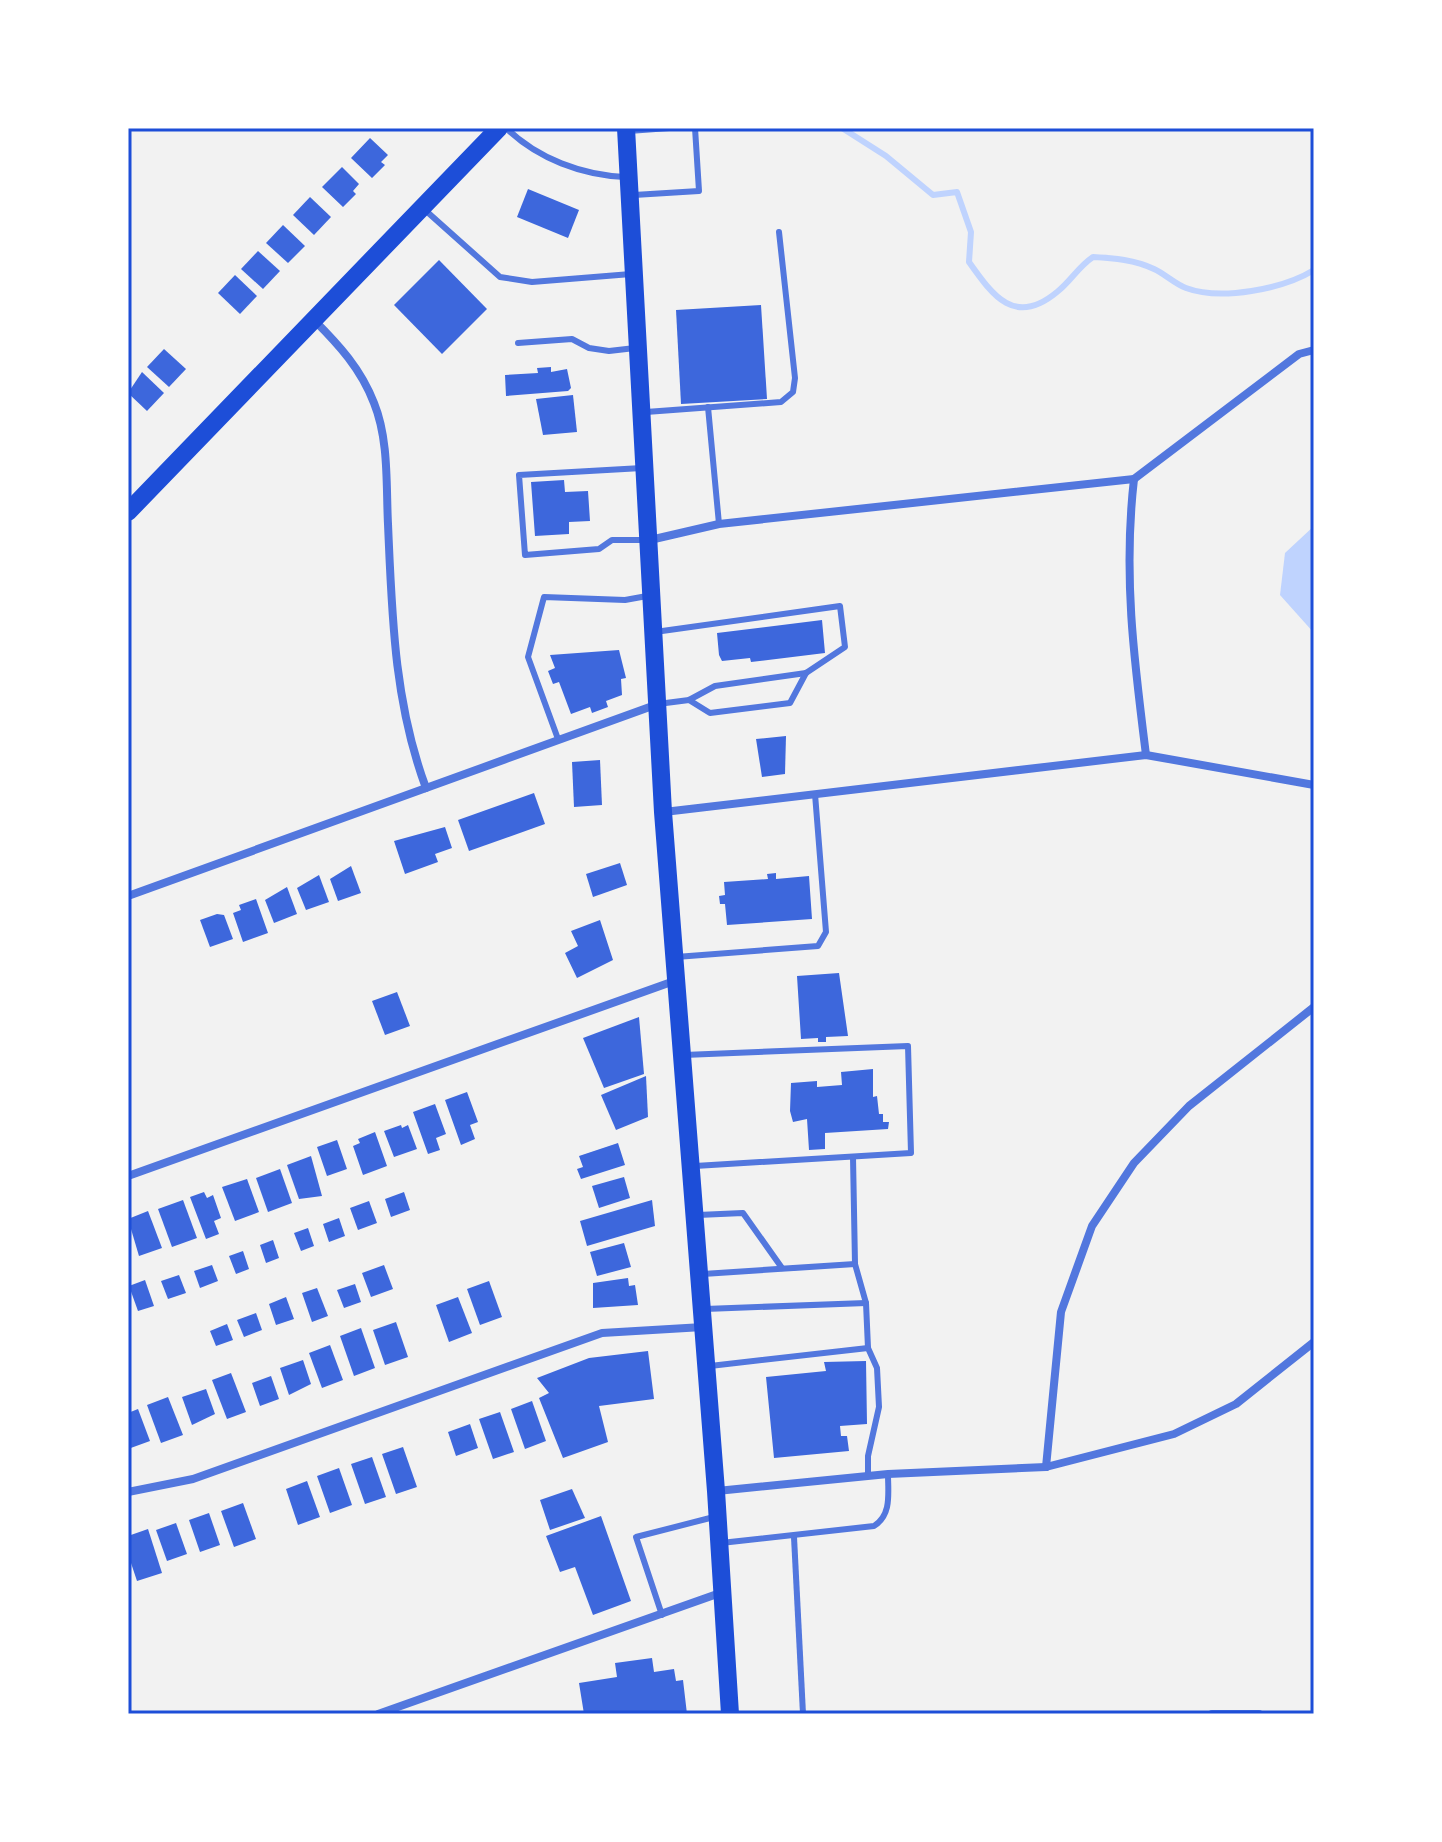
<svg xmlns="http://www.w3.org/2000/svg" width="1442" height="1842" font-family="Inter,sans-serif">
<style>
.water{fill:#bfd3fe}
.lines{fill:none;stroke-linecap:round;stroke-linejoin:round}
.stream{stroke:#bfd3fe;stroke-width:6}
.building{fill:#3d67dc}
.service{stroke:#5277de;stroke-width:6}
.minor{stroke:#5277de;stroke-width:8}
.primary{stroke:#1d4ed8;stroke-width:18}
.neatline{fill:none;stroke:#1d4ed8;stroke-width:3}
</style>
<rect width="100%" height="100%" fill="#f2f2f2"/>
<polygon class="water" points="1314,526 1314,633 1280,595 1285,553"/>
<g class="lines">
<path class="stream" d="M842,128L886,156L933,195L957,192L971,232L969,262C993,296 1015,327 1057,292C1071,281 1078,267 1093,257C1114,258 1135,260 1154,269C1165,274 1175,284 1186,288C1221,301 1283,289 1314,270"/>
</g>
<g class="building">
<polygon points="370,138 388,155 381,162 385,165 372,178 351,158"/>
<polygon points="342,167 359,184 353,191 356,194 343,207 322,187"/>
<polygon points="528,189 579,210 568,238 517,217"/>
<polygon points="310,197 331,217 314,235 293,215"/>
<polygon points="283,225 305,246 288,263 266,243"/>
<polygon points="258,251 280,271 263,289 241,269"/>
<polygon points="439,260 487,309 442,354 394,305"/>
<polygon points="235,275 257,296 240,314 218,293"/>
<polygon points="761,305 767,399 681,404 676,310"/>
<polygon points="164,349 186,369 169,387 147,367"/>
<polygon points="551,367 551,372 567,369 571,388 568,391 506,396 505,375 538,373 537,368"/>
<polygon points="142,372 164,393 147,411 128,393"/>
<polygon points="573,395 577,432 543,435 536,399"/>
<polygon points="564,480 565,492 588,491 590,521 569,522 569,534 535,536 531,482"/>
<polygon points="822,620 825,653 751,662 750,658 722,661 719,655 717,633"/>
<polygon points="619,650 626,678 621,679 622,695 606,701 608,707 592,713 590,707 571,714 559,682 553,684 548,671 555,668 550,655"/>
<polygon points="786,736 785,774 762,777 756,739"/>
<polygon points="600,760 602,805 574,807 572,762"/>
<polygon points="534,793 545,824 469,851 458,820"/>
<polygon points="445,827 452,848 435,854 438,862 405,874 394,841"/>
<polygon points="620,863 627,885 593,897 586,874"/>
<polygon points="351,866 361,893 338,901 330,879"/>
<polygon points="776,873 776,879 809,876 812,919 727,925 725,904 720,904 719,896 725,895 724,882 768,879 767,874"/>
<polygon points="319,875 329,902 306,910 297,888"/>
<polygon points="287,887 297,914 274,923 265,900"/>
<polygon points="256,899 268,933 243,942 233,913 241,910 239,905"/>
<polygon points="217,914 224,915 233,939 210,947 200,920"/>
<polygon points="600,920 613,960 577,978 565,953 578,946 571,931"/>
<polygon points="839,973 848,1036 826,1037 826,1042 818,1042 818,1038 801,1039 797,976"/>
<polygon points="397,992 410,1026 385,1035 372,1001"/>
<polygon points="639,1017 644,1074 604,1088 583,1038"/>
<polygon points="873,1069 873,1097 877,1096 879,1114 883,1114 883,1122 889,1122 888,1129 825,1133 825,1149 809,1150 807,1119 793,1122 790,1111 791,1083 817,1081 817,1087 842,1085 841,1072"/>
<polygon points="646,1076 648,1117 616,1130 601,1095"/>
<polygon points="467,1092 478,1122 470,1125 475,1139 461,1145 445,1100"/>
<polygon points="435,1104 446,1134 436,1138 440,1150 428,1154 413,1112"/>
<polygon points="401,1125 402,1128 408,1125 417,1149 394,1157 384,1131"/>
<polygon points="375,1132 387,1166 363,1175 353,1146 360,1143 358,1139"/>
<polygon points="337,1140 347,1169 327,1176 317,1147"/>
<polygon points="618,1143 625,1165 581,1179 577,1169 583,1167 579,1156"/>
<polygon points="311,1156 322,1196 299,1199 287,1165"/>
<polygon points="280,1169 292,1203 268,1212 256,1178"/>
<polygon points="624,1177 630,1198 599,1208 592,1186"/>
<polygon points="247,1179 259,1212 235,1221 222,1187"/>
<polygon points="204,1192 207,1198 213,1195 221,1218 214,1221 219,1234 206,1239 190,1197"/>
<polygon points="404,1192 410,1210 391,1217 385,1199"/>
<polygon points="183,1200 197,1238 172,1247 158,1209"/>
<polygon points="652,1200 655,1226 587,1246 580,1221"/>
<polygon points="369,1201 377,1223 358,1230 350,1208"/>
<polygon points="148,1211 162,1248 139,1256 128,1219"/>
<polygon points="339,1218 345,1236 329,1242 323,1224"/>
<polygon points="308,1228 314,1246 301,1251 294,1233"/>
<polygon points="273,1240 279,1258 266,1263 260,1245"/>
<polygon points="624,1243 631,1267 597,1276 590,1252"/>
<polygon points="243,1251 249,1269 236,1274 229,1256"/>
<polygon points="212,1265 218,1281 200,1288 194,1271"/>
<polygon points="384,1265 393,1289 371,1297 362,1273"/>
<polygon points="179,1275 186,1293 168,1299 161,1281"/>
<polygon points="628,1278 629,1286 635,1285 638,1305 593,1308 593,1283"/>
<polygon points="145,1280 154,1306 138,1311 129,1286"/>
<polygon points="489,1281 502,1317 480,1325 467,1289"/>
<polygon points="355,1284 361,1302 344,1308 337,1290"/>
<polygon points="317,1288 328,1316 312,1322 302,1293"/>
<polygon points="286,1297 294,1319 276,1325 269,1304"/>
<polygon points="458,1297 472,1333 449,1342 436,1305"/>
<polygon points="256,1313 262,1330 244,1337 237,1320"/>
<polygon points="396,1322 408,1357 385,1365 373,1330"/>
<polygon points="227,1324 233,1340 216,1346 210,1331"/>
<polygon points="361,1328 375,1368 354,1376 340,1336"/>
<polygon points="330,1345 343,1380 322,1388 309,1353"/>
<polygon points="648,1351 654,1399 599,1406 608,1442 563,1458 539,1398 549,1393 537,1378 589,1358"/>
<polygon points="303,1360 311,1384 289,1395 280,1368"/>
<polygon points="866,1361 867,1424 840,1426 841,1436 847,1436 849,1451 774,1458 766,1377 826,1371 824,1362"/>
<polygon points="231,1373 246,1412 227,1419 212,1380"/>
<polygon points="271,1376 279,1399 260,1406 252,1383"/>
<polygon points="206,1389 215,1414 192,1425 182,1397"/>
<polygon points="168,1397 183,1435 161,1443 147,1405"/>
<polygon points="532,1401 546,1441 525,1449 511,1409"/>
<polygon points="138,1409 150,1441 128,1449 128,1413"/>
<polygon points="500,1412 514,1452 493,1459 479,1419"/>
<polygon points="470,1424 478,1448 456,1456 448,1432"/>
<polygon points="403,1447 417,1487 396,1494 382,1454"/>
<polygon points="372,1457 386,1497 365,1504 351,1464"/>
<polygon points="339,1468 352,1505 330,1513 317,1476"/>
<polygon points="307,1481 320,1517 298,1525 286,1489"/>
<polygon points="572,1489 585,1518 550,1530 540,1500"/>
<polygon points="243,1503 256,1539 234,1547 221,1511"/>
<polygon points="209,1513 220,1545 200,1552 189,1520"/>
<polygon points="601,1516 631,1601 593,1615 575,1567 560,1572 546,1536"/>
<polygon points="176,1523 187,1554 167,1561 156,1530"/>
<polygon points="148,1529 162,1573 137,1581 128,1554 128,1536"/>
<polygon points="652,1658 654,1672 674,1669 676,1681 683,1680 687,1714 584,1714 579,1683 617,1677 615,1663"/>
</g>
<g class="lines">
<g class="service">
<path d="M506,128C538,159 582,175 625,177"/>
<polyline points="629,131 669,128"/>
<polyline points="634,195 699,191 695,128"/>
<polyline points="425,210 500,277 532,282 631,274"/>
<polyline points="518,343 572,339 589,348 609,351 635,348"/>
<polyline points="708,407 719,524"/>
<polyline points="646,412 781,402 793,392 795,378 779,232"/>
<polyline points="642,468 519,475 525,555 599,549 612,540 644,540"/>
<polyline points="655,632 840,606 845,647 806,673 715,686 689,700 658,704"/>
<polyline points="689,700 710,713 790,703 806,673"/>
<polyline points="558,739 528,657 544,597 625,600 647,596"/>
<polyline points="676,957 818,946 826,932 815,794"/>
<polyline points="684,1055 908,1046 911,1153 695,1166"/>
<polyline points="853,1157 855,1264 866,1303 868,1348 877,1368 879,1407 868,1456 868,1476"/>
<polyline points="698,1215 743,1213 782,1268"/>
<polyline points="703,1274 855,1264"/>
<polyline points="705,1309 866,1303"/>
<polyline points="710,1366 868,1348"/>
<polyline points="794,1537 803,1714"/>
<path d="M721,1543L874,1526C892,1515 888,1493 888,1474"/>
<polyline points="662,1615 636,1537 714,1517"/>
</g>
<g class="minor">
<path d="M314,320C339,345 361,369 374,403C389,440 386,485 388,524C392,615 394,702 426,788"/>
<path d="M1134,479C1123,575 1134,660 1146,755"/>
<polyline points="650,540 719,524 1134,479 1299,354 1314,350"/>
<polyline points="664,812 1146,755 1314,785"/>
<polyline points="128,896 658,704"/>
<polyline points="128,1176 677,980"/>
<polyline points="1046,1467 1061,1312 1092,1226 1134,1163 1189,1106 1314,1007"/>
<polyline points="717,1491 888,1474 1046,1467 1174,1434 1236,1404 1314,1342"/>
<polyline points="128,1492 193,1479 602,1333 703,1327"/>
<polyline points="378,1714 720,1593"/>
<polyline points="1212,1714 1259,1714"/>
</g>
<g class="primary">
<polyline points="626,128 663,812 716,1491 730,1714"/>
<polyline points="128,512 499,128"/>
</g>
</g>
<rect width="1442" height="1842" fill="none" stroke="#ffffff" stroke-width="260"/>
<rect x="130" y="130" width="1182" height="1582" class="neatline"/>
</svg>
